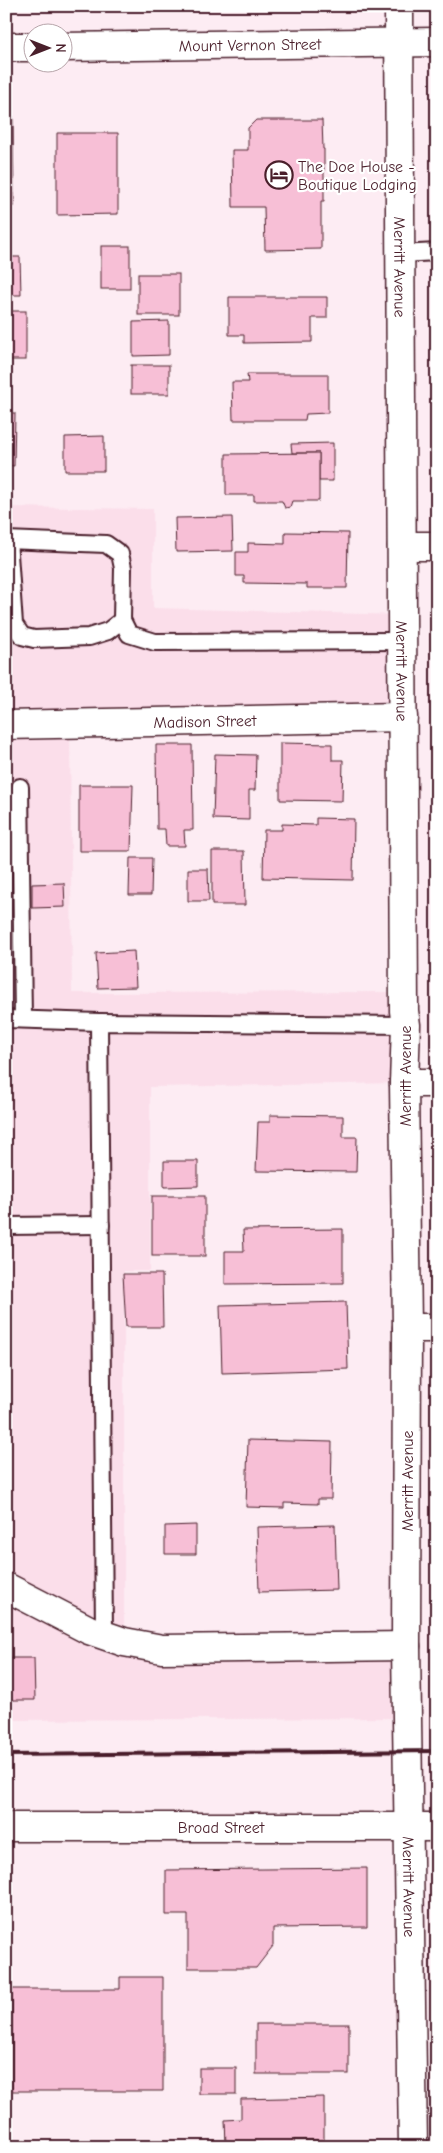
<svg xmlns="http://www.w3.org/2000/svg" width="443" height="2153" font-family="'Comic Neue',sans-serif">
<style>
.built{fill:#fbdeea}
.building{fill:#f7bfd6;stroke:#4a1f2b}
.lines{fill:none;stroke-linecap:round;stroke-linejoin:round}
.service-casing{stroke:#4a1f2b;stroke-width:20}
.minor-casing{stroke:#4a1f2b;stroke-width:31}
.tertiary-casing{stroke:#4a1f2b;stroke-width:31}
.service{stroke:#fff;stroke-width:16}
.minor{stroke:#fff;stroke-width:28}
.tertiary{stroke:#fff;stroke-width:28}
.rail{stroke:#4a1f2b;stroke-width:4}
.labels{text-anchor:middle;stroke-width:4.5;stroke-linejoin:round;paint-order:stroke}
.street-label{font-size:16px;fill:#4a1f2b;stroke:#fff}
.poi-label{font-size:16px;fill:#4a1f2b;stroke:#fff;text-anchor:start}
</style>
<rect width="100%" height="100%" fill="#fdecf3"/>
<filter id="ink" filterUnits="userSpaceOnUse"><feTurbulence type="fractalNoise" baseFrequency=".02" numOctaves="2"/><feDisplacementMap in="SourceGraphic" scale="10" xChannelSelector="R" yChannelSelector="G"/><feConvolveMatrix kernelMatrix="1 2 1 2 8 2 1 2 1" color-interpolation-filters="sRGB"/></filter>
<g filter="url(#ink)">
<polygon class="built" points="6,507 153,509 153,608 402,615 403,717 70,725 72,993 404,992 404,1083 150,1087 150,1271 124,1271 124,1642 406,1646 407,1718 6,1720"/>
<g class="building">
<polygon points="13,116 14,206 6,206 6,117"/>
<polygon points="256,120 322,120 323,149 324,149 324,201 321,201 321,249 265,250 264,207 233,207 232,150 248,150 248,128"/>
<polygon points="57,133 118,133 118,214 57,215"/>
<rect x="101" y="246" width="29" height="43"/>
<polygon points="6,257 20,257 21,295 6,295"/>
<rect x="138" y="274" width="41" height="41"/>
<polygon points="229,297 327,297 327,318 312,318 312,342 244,343 244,335 229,335"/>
<rect x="6" y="311" width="20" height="49"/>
<polygon points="169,321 169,355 133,356 133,322"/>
<rect x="131" y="365" width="38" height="29"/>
<polygon points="247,374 328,374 328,413 306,414 305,420 233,420 232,382 248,382"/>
<polygon points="6,413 15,413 14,466 6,465"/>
<polygon points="104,436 104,471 65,471 65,437"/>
<polygon points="333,443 333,481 319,481 319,453 292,453 291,444"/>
<polygon points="319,453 319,501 292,501 290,507 285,508 282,501 254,501 254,495 226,495 226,454"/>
<polygon points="232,517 233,551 176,552 175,518"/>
<polygon points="285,532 348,533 347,588 307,588 307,584 244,583 244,576 236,576 236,552 248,552 248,543 285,544"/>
<polygon points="280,743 332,744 332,760 343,760 342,801 280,800"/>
<polygon points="156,745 192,745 193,830 184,830 185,846 166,846 165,829 157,829"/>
<polygon points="215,754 256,755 255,790 249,790 249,820 213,819"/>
<polygon points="79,785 133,785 131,851 79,851"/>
<polygon points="316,818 354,819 353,880 263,878 264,830 282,830 282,824 316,825"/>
<polygon points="212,851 244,851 245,905 212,905"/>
<polygon points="130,858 152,858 151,895 129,895"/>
<polygon points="188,869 208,869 209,901 188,901"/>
<polygon points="64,883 65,907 32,908 32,884"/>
<polygon points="134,951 136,987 98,988 96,953"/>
<polygon points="270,1115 343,1116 343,1137 357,1137 356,1172 256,1171 258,1122 270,1122"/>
<polygon points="164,1161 198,1161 198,1186 164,1187"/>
<rect x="152" y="1196" width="53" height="60"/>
<polygon points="343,1229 343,1283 225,1284 225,1251 244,1251 243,1230"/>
<polygon points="123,1274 162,1274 163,1327 126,1327"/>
<polygon points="346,1302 348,1369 222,1373 220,1305"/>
<polygon points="248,1440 332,1442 331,1499 318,1499 318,1504 284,1503 284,1508 246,1507"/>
<polygon points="196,1525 196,1554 165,1554 165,1526"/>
<polygon points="335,1525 337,1590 259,1592 257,1527"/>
<polygon points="6,1658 34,1658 35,1700 6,1700"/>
<polygon points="367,1868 367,1927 273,1928 273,1946 256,1968 188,1968 188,1915 166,1915 166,1870"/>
<polygon points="120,1977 163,1977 163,2091 12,2091 12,1989 120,1989"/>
<rect x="256" y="2024" width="93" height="50"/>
<rect x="199" y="2068" width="37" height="26"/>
<polygon points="324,2097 324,2140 294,2140 295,2147 263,2147 263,2143 226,2144 225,2120 241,2119 241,2099"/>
</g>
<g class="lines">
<g class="service-casing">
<g id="service">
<polyline points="400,254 437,252"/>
<polyline points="6,540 106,544 120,554 123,568 122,620 129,634 155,642 403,641"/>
<polyline points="8,540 14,624 22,636 34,639 89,637 108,631 122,620"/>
<polyline points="20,787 23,1019"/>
<polyline points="6,1019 99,1022"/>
<polyline points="6,1226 101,1225"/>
<polyline points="104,1635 99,1022 406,1025"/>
</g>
</g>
<g class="minor-casing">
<g id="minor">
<polyline points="6,47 32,47"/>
<path id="s1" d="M62,47L437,42"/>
<polyline points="402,546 437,546"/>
<path id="s2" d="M6,725L403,717"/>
<polyline points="404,1083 437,1083"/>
<polyline points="407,1328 437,1328"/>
<polyline points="6,1587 89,1630 124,1642 162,1649 406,1646"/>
<path id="s3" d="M6,1827H437"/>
</g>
</g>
<g class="tertiary-casing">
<g id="tertiary">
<path id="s4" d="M399,6L404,1011L406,1025L404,1083L407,1328L406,1646L413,2147"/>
</g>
</g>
<use href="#service" class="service"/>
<use href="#minor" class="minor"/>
<use href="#tertiary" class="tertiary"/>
<polyline class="rail" points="6,1755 437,1751"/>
</g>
</g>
<defs>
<g id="hotel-ring" transform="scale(1.4375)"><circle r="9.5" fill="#fff" stroke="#4a1f2b" stroke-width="1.5"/><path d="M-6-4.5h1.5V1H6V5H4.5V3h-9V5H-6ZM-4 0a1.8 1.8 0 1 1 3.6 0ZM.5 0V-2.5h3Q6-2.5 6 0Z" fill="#4a1f2b"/></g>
</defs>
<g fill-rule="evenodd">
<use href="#hotel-ring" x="279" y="175"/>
</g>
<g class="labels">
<g class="street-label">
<text dy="6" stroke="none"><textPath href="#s1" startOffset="188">Mount Vernon Street</textPath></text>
<text dy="6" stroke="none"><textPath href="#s4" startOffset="261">Merritt Avenue</textPath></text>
<text dy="6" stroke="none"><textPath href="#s4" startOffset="665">Merritt Avenue</textPath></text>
<text dy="6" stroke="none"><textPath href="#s2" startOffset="199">Madison Street</textPath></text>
<text transform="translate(405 1076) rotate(-90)" y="6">Merritt Avenue</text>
<text transform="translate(407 1481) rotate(-90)" y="6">Merritt Avenue</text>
<text dy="6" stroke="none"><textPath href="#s3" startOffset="215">Broad Street</textPath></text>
<text dy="6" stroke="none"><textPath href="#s4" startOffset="1881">Merritt Avenue</textPath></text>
</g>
<g class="poi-label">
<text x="298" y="172">The Doe House -<tspan x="298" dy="18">Boutique Lodging</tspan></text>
</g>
</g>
<rect width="443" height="2153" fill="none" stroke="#fff" stroke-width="25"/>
<rect x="12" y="12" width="418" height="2128" fill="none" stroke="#4a1f2b" stroke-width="2" filter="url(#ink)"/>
<g transform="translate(48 48) rotate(90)"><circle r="24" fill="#ffffff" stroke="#b7a5aa"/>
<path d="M0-4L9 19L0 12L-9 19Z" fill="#4a1f2b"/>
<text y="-8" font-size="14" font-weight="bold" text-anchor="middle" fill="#4a1f2b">N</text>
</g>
</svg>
